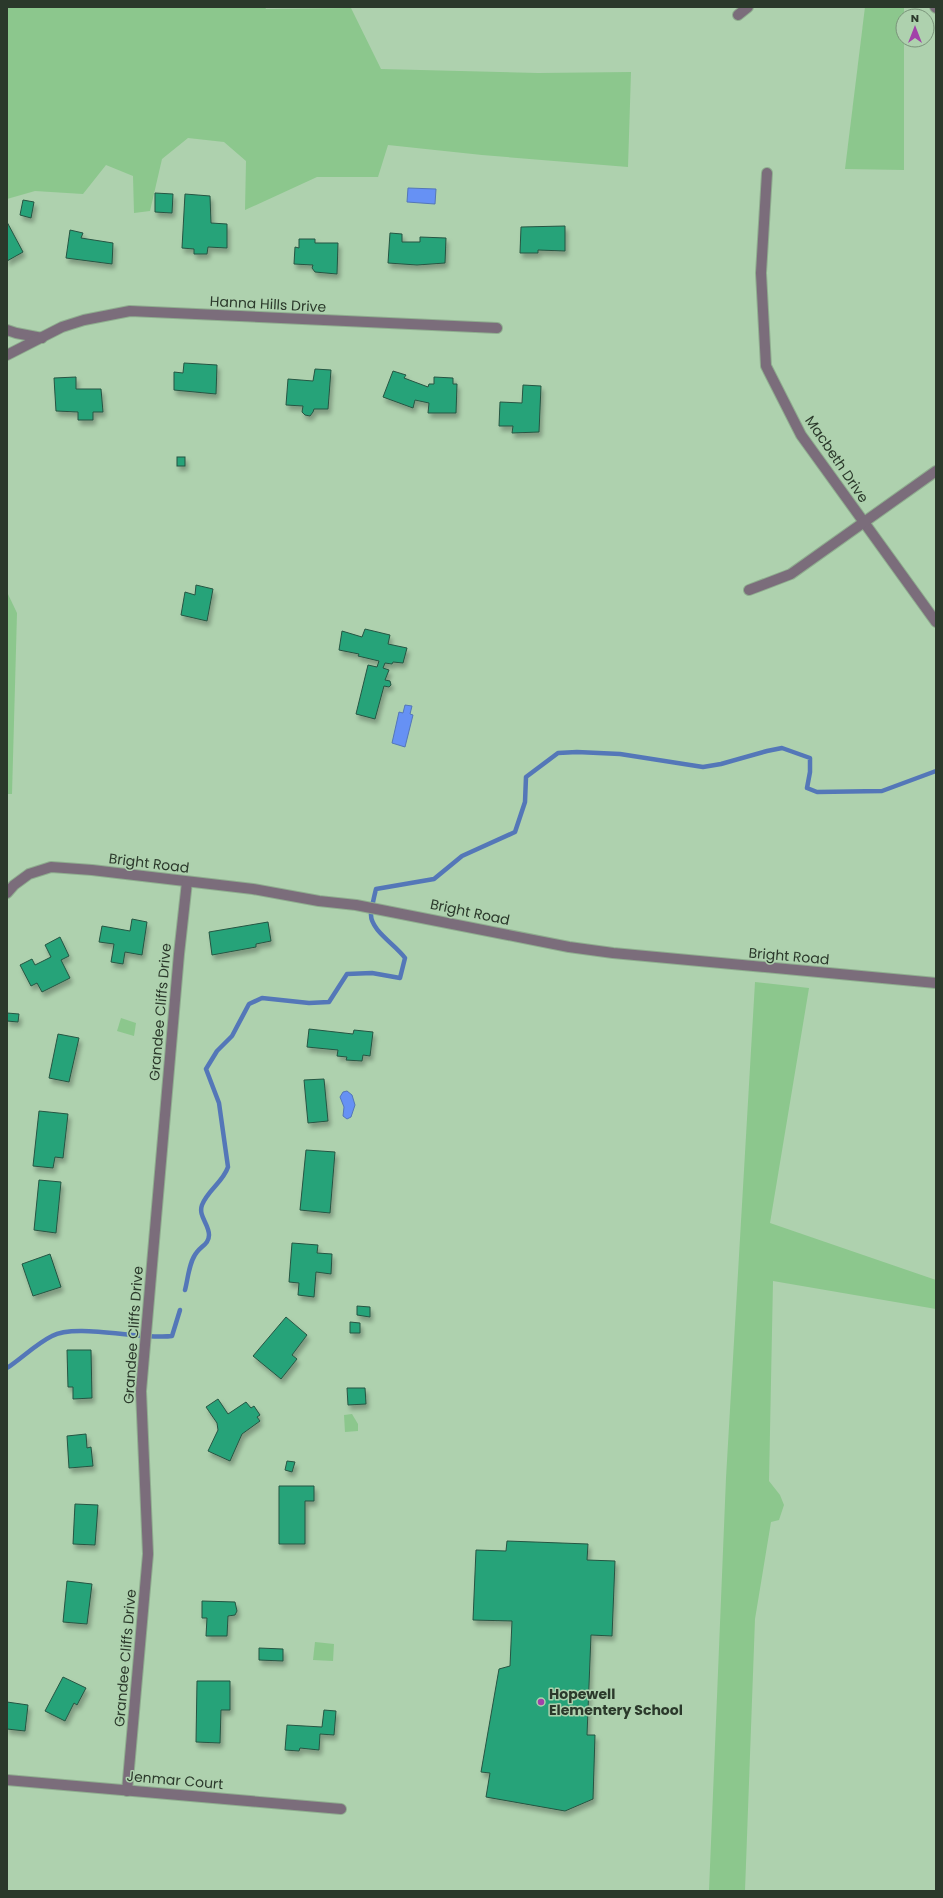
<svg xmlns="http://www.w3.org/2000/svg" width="943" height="1898" font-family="Poppins,sans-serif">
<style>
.green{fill:#8cc78d}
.water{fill:#6691f4;stroke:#5477b8}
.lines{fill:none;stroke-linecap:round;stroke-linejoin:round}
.stream{stroke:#5477b8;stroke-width:4.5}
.building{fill:#26a379;stroke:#265542;filter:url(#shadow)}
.minor-casing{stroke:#8fad8f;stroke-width:12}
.minor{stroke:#7b6d7b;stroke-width:10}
.poi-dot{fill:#a241a9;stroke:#aed1ae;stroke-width:1.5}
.labels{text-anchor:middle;stroke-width:3;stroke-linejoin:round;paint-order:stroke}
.street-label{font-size:14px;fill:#2b392b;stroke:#aed1ae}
.poi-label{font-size:14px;font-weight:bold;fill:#2b392b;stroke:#aed1ae;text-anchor:start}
</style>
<defs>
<filter id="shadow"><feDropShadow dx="2.5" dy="4.5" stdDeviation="2" flood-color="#0004"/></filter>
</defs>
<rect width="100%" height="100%" fill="#aed1ae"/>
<g class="green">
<polygon points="7,7 265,7 266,9 351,8 381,69 538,73 631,72 628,167 482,155 388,145 378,177 317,177 245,210 246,161 224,142 188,138 162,159 150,211 134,213 133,176 106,165 83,194 35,191 7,199"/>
<polygon points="865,7 904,7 904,170 845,169"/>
<polygon points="7,592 17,613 12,794 7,794"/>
<polygon points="755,982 809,988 770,1223 936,1280 936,1309 773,1281 769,1481 780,1495 784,1505 779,1520 771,1522 755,1619 745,1891 709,1891 726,1478"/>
<polygon points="121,1018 136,1023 134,1036 117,1031"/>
<polygon points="352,1414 358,1424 358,1431 345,1432 344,1415"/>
<polygon points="315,1642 334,1644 333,1661 313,1660"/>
</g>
<g class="water">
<polygon points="408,188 436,189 435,204 407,202"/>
<polygon points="405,705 412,706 410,714 413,715 405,747 392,743 399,712 403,713"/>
<polygon points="347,1091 352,1095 355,1105 351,1117 347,1119 343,1116 344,1107 340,1097 343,1092"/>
</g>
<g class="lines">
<g class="stream">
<path d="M185,1290C188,1279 189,1261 197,1252C201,1246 209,1244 209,1235C209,1224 198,1216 202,1205C208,1190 223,1182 228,1167L219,1103L206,1069L217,1051L232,1036L249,1004L262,998L309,1003L329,1002L347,974L372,973L400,978L405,958C396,945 370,930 371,914C372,906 374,897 376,889L434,879L462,856L515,832L525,802L526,777L558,753L577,752L620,754L703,767L721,764L767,751L782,748L810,758V772L807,788L817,792L882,791L936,771"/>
<path d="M7,1368C22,1358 36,1344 52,1336C75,1323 141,1340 172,1336L180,1310"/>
</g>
</g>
<g class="building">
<polygon points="155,193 173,194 172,213 155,212"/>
<polygon points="185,194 210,196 211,223 227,224 227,248 208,247 207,254 194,254 194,249 182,248"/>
<polygon points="23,200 34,202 31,218 20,215"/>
<polygon points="7,222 23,252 7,261"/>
<polygon points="565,226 565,251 538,250 538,253 520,253 521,227"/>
<polygon points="70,230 83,233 81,238 113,243 112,264 66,258"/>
<polygon points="390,233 402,234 402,242 420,242 420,237 446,238 445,263 417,265 388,263"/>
<polygon points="299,239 315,239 315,243 338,243 337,274 315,272 312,268 313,265 294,264 295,247 299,248"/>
<polygon points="184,363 217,365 216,394 174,390 174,372 183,373"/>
<polygon points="315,369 331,370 328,409 314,409 313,412 310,416 305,415 302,412 303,406 286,405 288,379 313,381"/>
<polygon points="393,371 406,375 404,378 428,387 429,384 434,384 434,377 453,378 453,384 457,384 456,413 428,413 429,403 415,400 413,408 383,397"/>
<polygon points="76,377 76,389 101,389 103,412 93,412 93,420 78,420 78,412 56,411 54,378"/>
<polygon points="523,385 541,386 539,432 512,433 513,426 499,426 500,402 522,403"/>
<rect x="177" y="457" width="8" height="9"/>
<polygon points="196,585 213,589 207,621 181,615 185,592 195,595"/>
<polygon points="365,629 390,635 388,644 407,648 403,663 393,662 392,664 385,663 383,668 389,670 385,680 390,681 391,685 389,687 384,686 375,719 356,714 368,665 377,667 379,661 358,656 359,654 339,650 342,631 362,637"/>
<polygon points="132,919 147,922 142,955 125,952 123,964 111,962 114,944 99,942 102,926 130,931"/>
<polygon points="268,922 271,941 256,944 256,947 212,955 209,932"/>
<polygon points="60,937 69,956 61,960 70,978 42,992 37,983 31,986 20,965 32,959 35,965 51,957 45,945"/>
<polygon points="7,1013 19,1014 18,1022 7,1021"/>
<polygon points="309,1029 353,1034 354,1030 373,1032 370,1056 363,1055 362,1061 346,1060 347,1057 337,1056 338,1050 307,1047"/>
<polygon points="58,1034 79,1038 69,1082 49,1078"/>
<polygon points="324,1079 328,1121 308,1123 304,1080"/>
<polygon points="39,1111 68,1114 63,1158 55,1157 53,1168 33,1166"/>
<polygon points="306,1150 335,1152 330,1213 300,1210"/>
<polygon points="39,1180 61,1182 56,1233 34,1230"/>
<polygon points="292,1243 318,1245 317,1253 332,1254 331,1274 316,1272 314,1297 298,1295 299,1283 289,1282"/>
<polygon points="50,1254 61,1287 33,1296 22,1264"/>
<polygon points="357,1306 370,1307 370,1317 357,1315"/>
<polygon points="286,1317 307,1335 292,1355 297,1359 281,1379 253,1356"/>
<polygon points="350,1322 360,1323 360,1333 350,1333"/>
<polygon points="67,1350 91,1350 92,1398 73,1399 73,1387 68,1387"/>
<polygon points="347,1388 365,1388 366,1404 348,1405"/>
<polygon points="218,1399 228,1414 246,1402 251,1408 254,1406 260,1415 257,1417 260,1421 242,1434 230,1461 208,1451 218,1430 217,1423 206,1407"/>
<polygon points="86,1434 87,1448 91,1447 93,1466 69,1468 67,1436"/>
<polygon points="287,1461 295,1462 292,1472 285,1470"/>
<polygon points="279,1486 314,1486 314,1501 305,1501 305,1544 279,1544"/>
<polygon points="75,1504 98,1505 95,1545 73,1544"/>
<polygon points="507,1541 588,1544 587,1560 615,1561 612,1636 591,1635 587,1735 595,1735 593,1799 565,1811 486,1797 490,1773 481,1772 499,1669 510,1666 512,1621 473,1620 476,1550 506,1551"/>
<polygon points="67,1581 92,1584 87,1624 63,1622"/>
<polygon points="202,1601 235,1602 237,1611 235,1615 228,1616 227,1636 206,1636 207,1618 202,1618"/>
<polygon points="259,1648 283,1649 283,1661 259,1660"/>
<polygon points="63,1677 86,1688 77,1705 74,1703 65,1721 45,1711"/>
<polygon points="197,1681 230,1681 230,1710 221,1710 220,1743 196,1742"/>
<polygon points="7,1702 28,1705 25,1731 7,1729"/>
<polygon points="324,1710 336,1711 334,1735 320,1734 319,1750 300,1748 299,1751 285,1750 287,1725 322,1727"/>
</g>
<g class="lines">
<g class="minor-casing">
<g id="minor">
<polyline points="935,7 936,8"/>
<polyline points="738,15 748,7"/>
<polyline points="767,173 761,273 766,366 801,435 936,622"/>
<polyline points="7,330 16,333 42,338"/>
<polyline points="7,355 62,327 84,320 130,311 497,328"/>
<polyline points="749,590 791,574 936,471"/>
<polyline points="7,893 14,885 29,874 51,867 92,870 253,889 319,901 356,905 569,947 613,953 936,983"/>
<polyline points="7,1780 341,1809"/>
<polyline points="127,1791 148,1554 141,1391 179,954 187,882"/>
</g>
</g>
<use href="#minor" class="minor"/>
</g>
<circle class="poi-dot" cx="541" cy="1702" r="4"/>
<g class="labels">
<g class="street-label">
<text transform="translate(268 304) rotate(3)" y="5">Hanna Hills Drive</text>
<text transform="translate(837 459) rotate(56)" y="5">Macbeth Drive</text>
<text transform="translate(149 863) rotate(7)" y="5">Bright Road</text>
<text transform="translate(470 912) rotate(12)" y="5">Bright Road</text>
<text transform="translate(789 956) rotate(5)" y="5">Bright Road</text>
<text transform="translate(160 1012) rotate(-85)" y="5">Grandee Cliffs Drive</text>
<text transform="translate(133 1335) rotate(-86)" y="5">Grandee Cliffs Drive</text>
<text transform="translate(125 1658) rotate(-85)" y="5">Grandee Cliffs Drive</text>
<text transform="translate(175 1780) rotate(5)" y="5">Jenmar Court</text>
</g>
<g class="poi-label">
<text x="549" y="1699">Hopewell<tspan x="549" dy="16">Elementery School</tspan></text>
</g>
</g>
<rect width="943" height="1898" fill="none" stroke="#2b392b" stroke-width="16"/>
<g transform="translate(915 28)"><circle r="19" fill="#aed1ae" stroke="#7a947a"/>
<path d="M0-3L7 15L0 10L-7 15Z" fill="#a241a9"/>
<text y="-6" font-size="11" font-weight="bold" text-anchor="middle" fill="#2b392b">N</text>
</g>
</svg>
